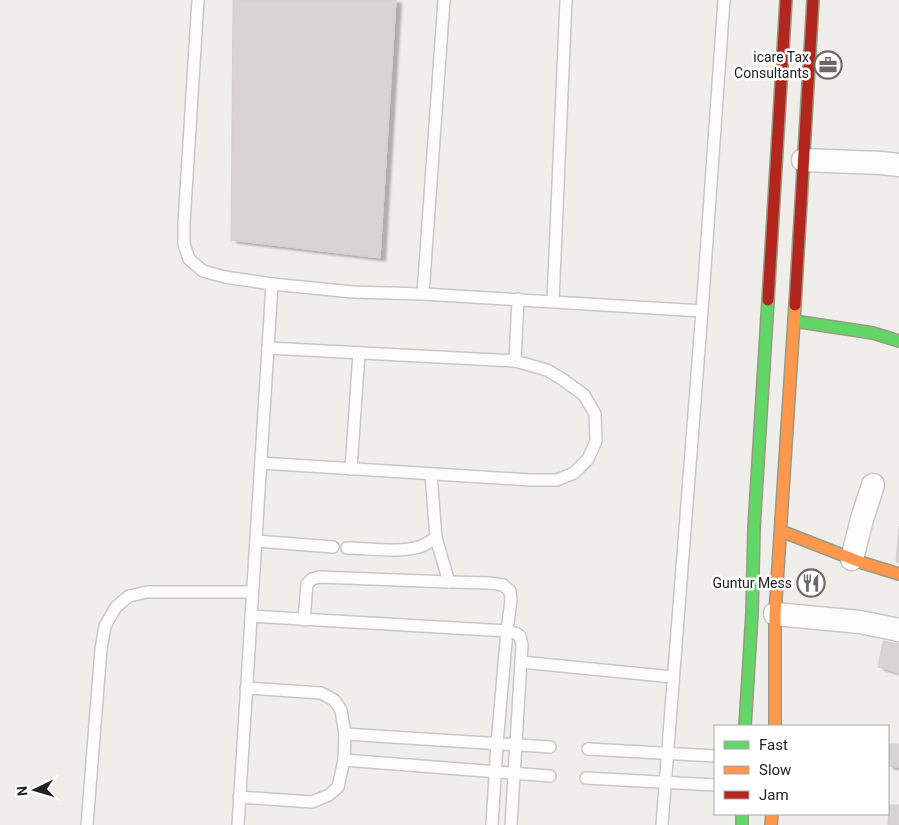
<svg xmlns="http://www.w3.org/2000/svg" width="899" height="825" font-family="Roboto,sans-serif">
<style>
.building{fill:#d7d4d2;stroke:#d3d0cc;filter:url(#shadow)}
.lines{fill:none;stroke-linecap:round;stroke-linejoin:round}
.lane-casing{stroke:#c9c8c7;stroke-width:14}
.street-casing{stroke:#c9c8c7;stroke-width:25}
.fast-casing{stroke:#999a82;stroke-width:14}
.slow-casing{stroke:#999a82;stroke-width:14}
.jam-casing{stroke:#999a82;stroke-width:14}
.lane{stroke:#fdfcfc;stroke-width:11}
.street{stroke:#fdfcfc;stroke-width:22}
.fast{stroke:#63d668;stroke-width:11}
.slow{stroke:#ff974d;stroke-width:11}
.jam{stroke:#b3261e;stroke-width:11}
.labels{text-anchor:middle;stroke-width:5;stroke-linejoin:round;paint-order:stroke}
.poi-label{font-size:14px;fill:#222;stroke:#fff;text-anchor:end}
</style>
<defs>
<filter id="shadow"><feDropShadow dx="5.5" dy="3" stdDeviation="1" flood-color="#0004"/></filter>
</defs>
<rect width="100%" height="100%" fill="#f0eeeb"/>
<g class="building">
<polygon points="233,0 396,0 380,258 231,240"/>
<polygon points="899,526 899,563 896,562"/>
<polygon points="883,641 899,644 899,673 878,667"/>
<polygon points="888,744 899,744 899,767 888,766"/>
<polygon points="889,805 899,805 899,825 888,825"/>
</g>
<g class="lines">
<g class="lane-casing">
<g id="lane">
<polyline points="198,0 184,223 184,244 189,259 203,271 225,277 272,284 353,292 423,294 702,311"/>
<polyline points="423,294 444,0"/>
<polyline points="553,301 566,0"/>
<polyline points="515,361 518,299"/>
<polyline points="261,463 530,480 557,480 574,473 588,459 596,441 595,414 584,395 562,379 547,370 515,361 268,348"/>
<polyline points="351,469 359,353"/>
<polyline points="431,474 436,538 449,582"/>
<polyline points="256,541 333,547"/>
<path d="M347,548C367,548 399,553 419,547C425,545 431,541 436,538"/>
<polyline points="251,616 507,631 515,633 520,636 522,645 511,825"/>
<polyline points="304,620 307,584 312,579 319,577 449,582 490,583 503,585 510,591 511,600 507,631 497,744 492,825"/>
<polyline points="521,662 673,677"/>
<polyline points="345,734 550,747"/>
<polyline points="588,749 715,756"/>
<polyline points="344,760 550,776"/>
<polyline points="586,778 715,785"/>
<polyline points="239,797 312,802 329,795 338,787 344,760 345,734 341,710 334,700 321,693 246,688"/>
<polyline points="87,825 101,649 105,626 116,607 129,596 147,592 252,592"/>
<polyline points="238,825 272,284"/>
<polyline points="662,825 702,311 724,0"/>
</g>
</g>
<g class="street-casing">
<g id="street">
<polyline points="803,160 881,163 899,165"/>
<polyline points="852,559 862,519 873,485"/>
<polyline points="775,614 860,622 899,630"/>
</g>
</g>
<g class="fast-casing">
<g id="fast">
<polyline points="794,321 873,333 899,341"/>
<polyline points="745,726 752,613 754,528 768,300"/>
<polyline points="742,814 742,825"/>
</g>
</g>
<g class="slow-casing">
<g id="slow">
<polyline points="781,531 863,563 899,574"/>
<polyline points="775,726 775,614 795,305"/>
<polyline points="771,825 772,814"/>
</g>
</g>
<g class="jam-casing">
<g id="jam">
<polyline points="768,300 786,0"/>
<polyline points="795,305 813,0"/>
</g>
</g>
<use href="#lane" class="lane"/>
<use href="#street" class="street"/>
<use href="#fast" class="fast"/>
<use href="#slow" class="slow"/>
<use href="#jam" class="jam"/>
</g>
<defs>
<g id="office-ring" transform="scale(1.4375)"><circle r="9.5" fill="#fff" stroke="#6a6968" stroke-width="1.5"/><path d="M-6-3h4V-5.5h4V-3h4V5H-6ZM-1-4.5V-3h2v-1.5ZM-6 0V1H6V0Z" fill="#6a6968"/></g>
<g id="restaurant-ring" transform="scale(1.4375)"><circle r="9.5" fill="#fff" stroke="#6a6968" stroke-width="1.5"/><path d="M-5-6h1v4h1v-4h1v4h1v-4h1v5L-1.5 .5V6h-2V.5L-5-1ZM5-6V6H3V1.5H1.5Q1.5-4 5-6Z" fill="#6a6968"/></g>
</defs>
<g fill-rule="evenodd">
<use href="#office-ring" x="828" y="65"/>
<use href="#restaurant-ring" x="811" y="583"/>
</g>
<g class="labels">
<g class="poi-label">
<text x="809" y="62">icare Tax<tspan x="809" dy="16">Consultants</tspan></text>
<text x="792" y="588">Guntur Mess</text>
</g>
</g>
<rect x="714" y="725" width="175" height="90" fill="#ffffff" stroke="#a7a7a7"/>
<rect x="724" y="741" width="25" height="8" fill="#63d668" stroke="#a7a7a7"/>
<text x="759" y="750" font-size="15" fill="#222222">Fast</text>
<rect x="724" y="766" width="25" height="8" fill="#ff974d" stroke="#a7a7a7"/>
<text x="759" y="775" font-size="15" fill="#222222">Slow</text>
<rect x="724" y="791" width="25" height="8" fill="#b3261e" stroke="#a7a7a7"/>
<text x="759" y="800" font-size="15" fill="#222222">Jam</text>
<g transform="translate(35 790) rotate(265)" stroke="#ffffff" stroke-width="4" paint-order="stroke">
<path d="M0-4L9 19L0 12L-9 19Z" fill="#222222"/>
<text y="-8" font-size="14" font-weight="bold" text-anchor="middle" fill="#222222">N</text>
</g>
</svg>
